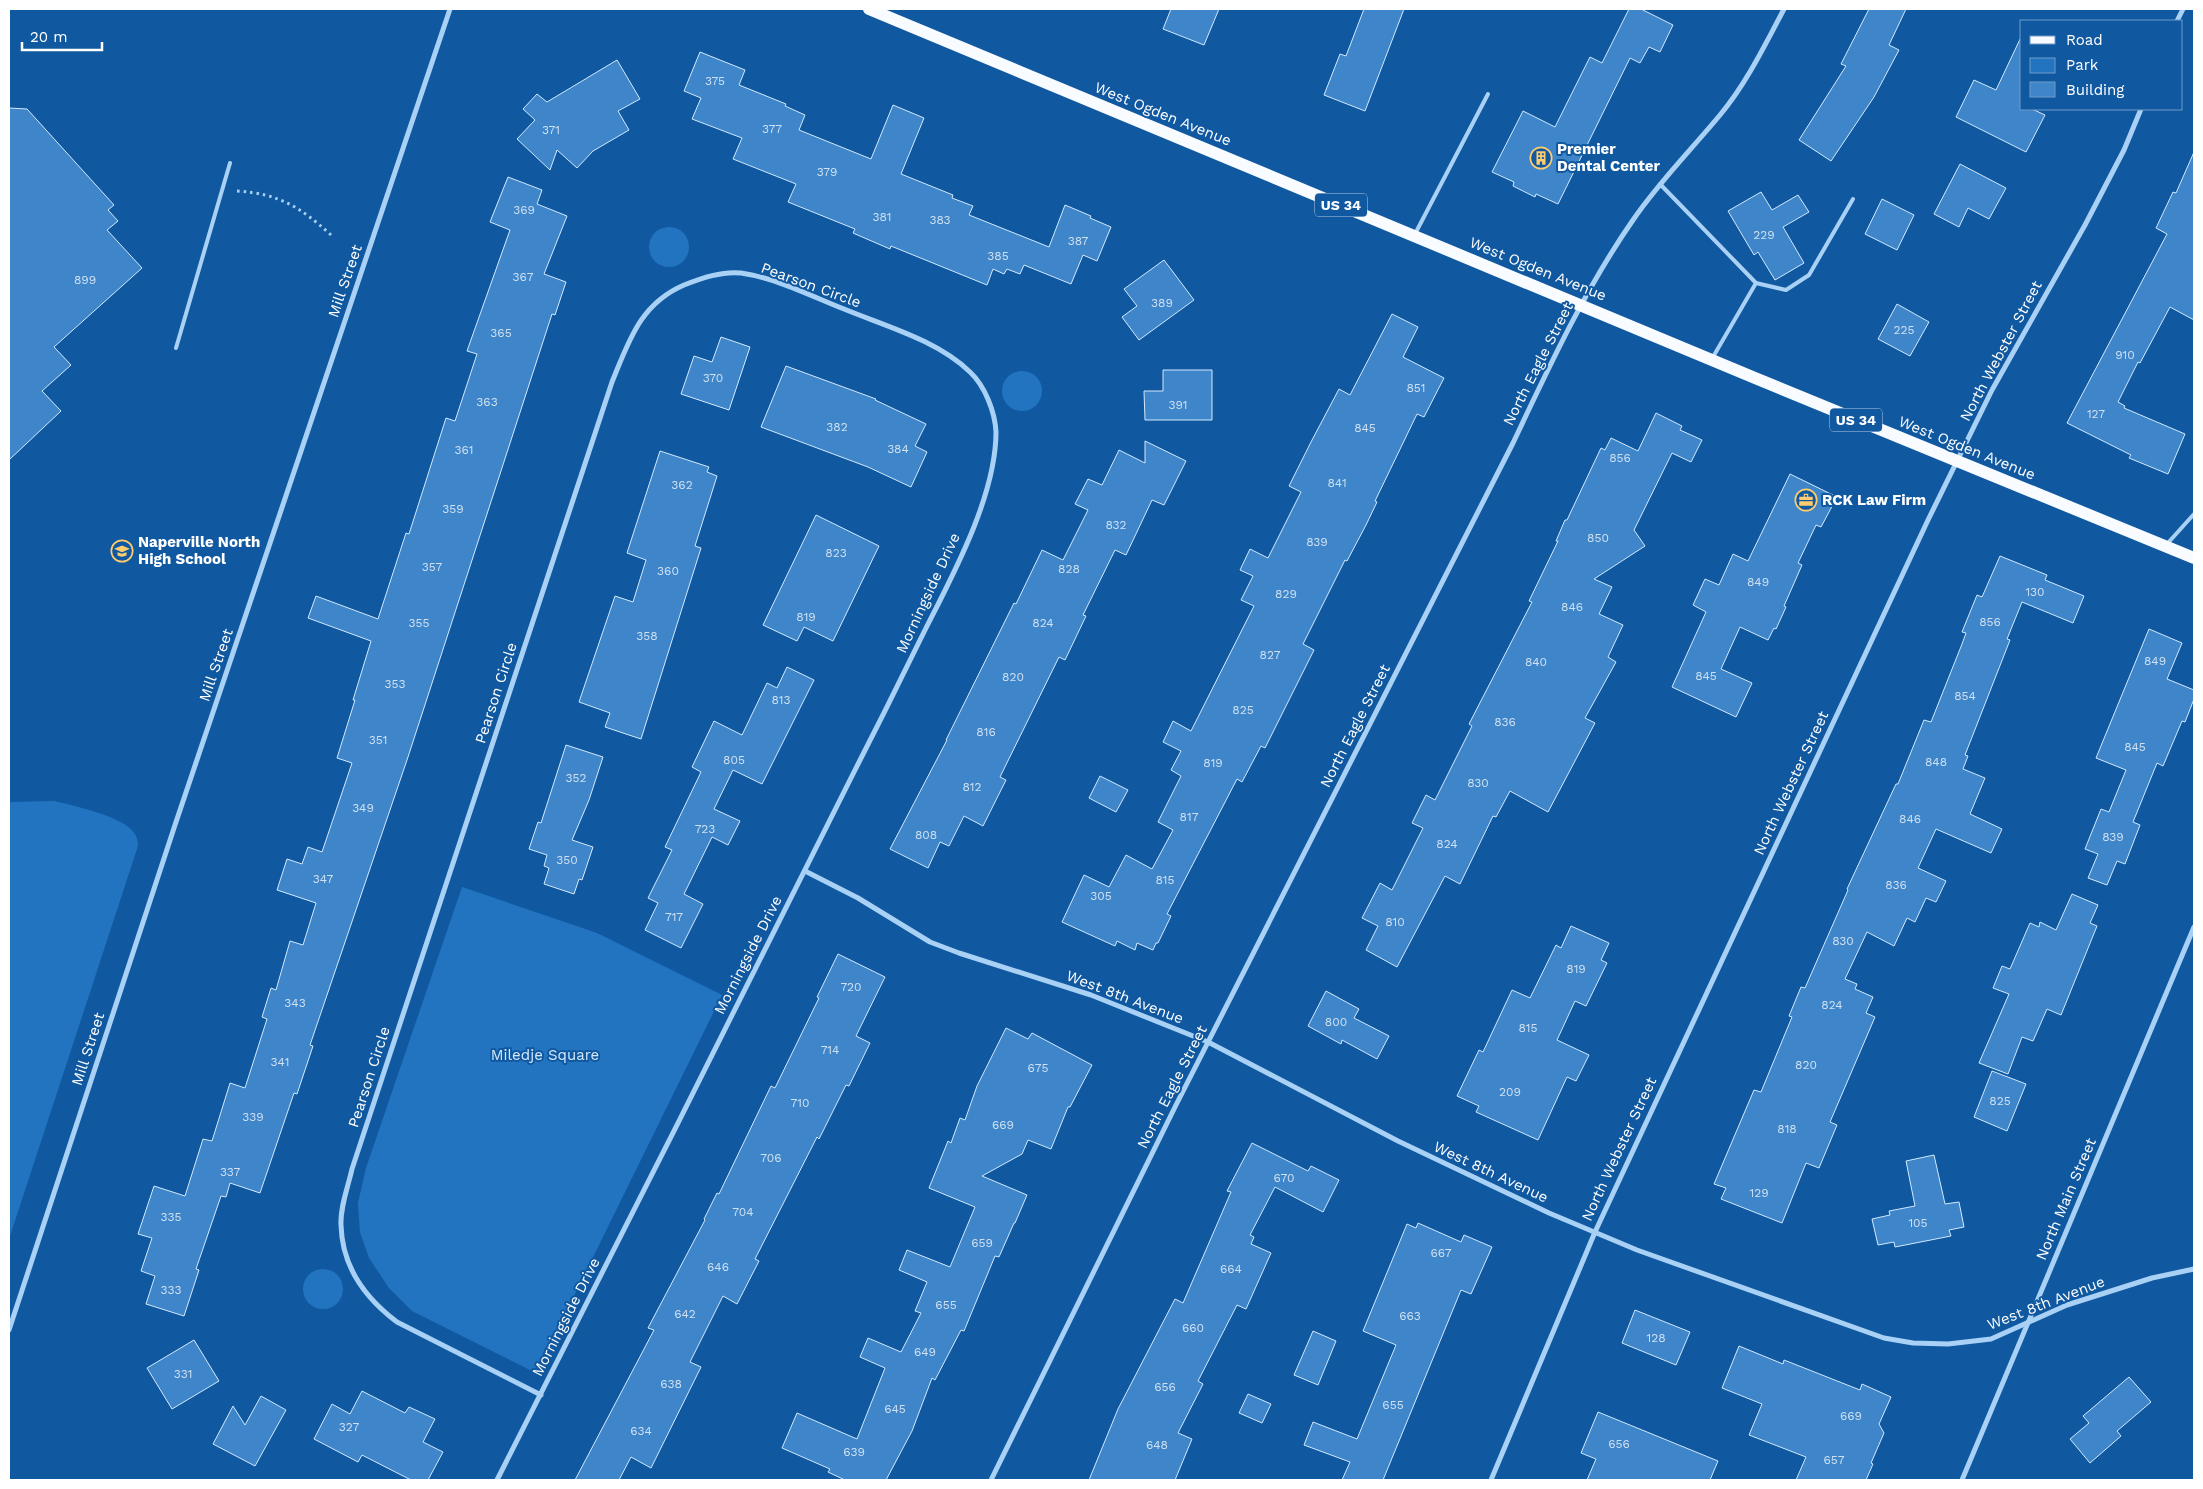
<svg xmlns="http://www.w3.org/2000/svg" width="2203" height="1489" font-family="'Work Sans',sans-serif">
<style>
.green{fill:#2374c0}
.building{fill:#3e85c9;stroke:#d2e9fe}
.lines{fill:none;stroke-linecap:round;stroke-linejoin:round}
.path{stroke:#a9d1f5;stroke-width:3;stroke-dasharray:2.5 4;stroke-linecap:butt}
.lane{stroke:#a9d1f5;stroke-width:4}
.street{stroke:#a9d1f5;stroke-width:5}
.primary{stroke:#f8fbff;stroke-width:12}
.labels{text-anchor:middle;stroke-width:4;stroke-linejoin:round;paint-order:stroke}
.number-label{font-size:12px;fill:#cfe0f2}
.shield{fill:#1059a1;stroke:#b7cde3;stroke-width:1}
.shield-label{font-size:14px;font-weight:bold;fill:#fff}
.street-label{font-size:15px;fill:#fff;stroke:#1059a1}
.poi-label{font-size:15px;font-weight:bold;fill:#fff;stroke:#1059a1;text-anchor:start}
.park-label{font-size:15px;fill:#d2e9fe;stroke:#1059a1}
</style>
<rect width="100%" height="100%" fill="#1059a1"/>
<g class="green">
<circle cx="669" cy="247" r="20"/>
<circle cx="1022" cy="391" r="20"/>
<path d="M54,801C74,806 124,816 135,834C137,837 138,842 138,846L9,1239V802Z"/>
<polygon points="462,887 597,933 722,995 536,1373 412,1311 389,1288 369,1258 360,1232 358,1203 366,1168"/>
<circle cx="323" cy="1289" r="20"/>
</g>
<g class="building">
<polygon points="1171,9 1219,9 1204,45 1163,29"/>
<polygon points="1364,9 1404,9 1365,111 1324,95 1340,54 1346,56"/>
<polygon points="1629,9 1641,9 1673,25 1660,52 1649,47 1640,63 1630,58 1558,204 1536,194 1535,197 1513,186 1514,182 1492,172 1523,111 1555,127 1590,57 1602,63"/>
<polygon points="1869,9 1906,9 1889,45 1899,50 1874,97 1831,161 1799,140 1846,66 1841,64"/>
<polygon points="2022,35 2022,109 2032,109 2045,115 2026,152 1956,117 1974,80 1996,90"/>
<polygon points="700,52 745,70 739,85 786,104 785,106 805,115 799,130 871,159 893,105 924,118 901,174 953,195 952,198 973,206 969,215 1049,247 1065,205 1091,216 1090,218 1111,227 1097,261 1083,255 1071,284 1024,265 1020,274 1007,269 1004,274 993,269 987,285 891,246 890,249 853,233 855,229 788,202 796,184 733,159 742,138 692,119 701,98 684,91"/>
<polygon points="617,60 640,99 618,111 629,130 593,151 577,168 557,150 550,170 517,139 535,120 523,109 537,94 547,102"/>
<polygon points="9,108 27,109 114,205 108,210 118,221 107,230 142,268 54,347 71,365 42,391 61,411 9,460"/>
<polygon points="2194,152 2194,320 2170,307 2140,363 2138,362 2118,402 2125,406 2124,408 2185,434 2168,474 2129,458 2131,455 2067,423 2167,234 2156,228 2173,192 2176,193"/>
<polygon points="1960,164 2006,188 1989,219 1968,208 1959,227 1934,214"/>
<polygon points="508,177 542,190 537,204 567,216 544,274 566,282 555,315 552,314 408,757 310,1045 313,1046 297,1094 294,1093 260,1193 230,1183 226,1197 221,1196 196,1269 199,1270 184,1316 146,1304 155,1276 141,1271 152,1238 138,1234 154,1186 185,1196 203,1139 212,1141 230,1083 245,1088 267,1019 262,1017 271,988 276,990 290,941 303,945 316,903 277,890 287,859 302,864 308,847 322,852 352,763 337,758 355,700 353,700 371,641 308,618 316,596 378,619 406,533 409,534 446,418 455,421 477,354 467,351 510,230 490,222"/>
<polygon points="1761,192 1772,210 1798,195 1809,212 1783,227 1804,263 1775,280 1758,252 1754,255 1728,211"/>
<polygon points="1882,199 1914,215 1897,250 1865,234"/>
<polygon points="1164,260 1194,300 1139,340 1122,317 1137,306 1124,289"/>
<polygon points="1897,304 1929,322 1910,356 1878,339"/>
<polygon points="1392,314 1418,327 1403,357 1444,378 1424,417 1417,414 1375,501 1377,502 1366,525 1347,561 1345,560 1303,644 1314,650 1265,748 1261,746 1242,782 1237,779 1167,914 1171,916 1158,943 1156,943 1153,950 1137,943 1135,950 1117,941 1115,946 1062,922 1084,875 1109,887 1126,855 1152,869 1173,830 1158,822 1181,776 1171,770 1181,751 1163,742 1173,721 1191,731 1254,606 1241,600 1253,576 1240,570 1250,549 1268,558 1301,492 1289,486 1311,442 1339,389 1350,395"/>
<polygon points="721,337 750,347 729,410 681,394 694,356 712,362"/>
<polygon points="786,366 876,399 875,400 926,424 915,446 927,452 911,487 868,467 761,427"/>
<polygon points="1163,370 1212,370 1212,420 1145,420 1144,391 1163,391"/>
<polygon points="1656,413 1682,426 1680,430 1702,440 1691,462 1672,453 1634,530 1645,546 1594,579 1612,587 1599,614 1623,625 1608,657 1616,662 1585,718 1595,723 1548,812 1510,791 1496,817 1493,816 1460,884 1445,876 1397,967 1366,950 1378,926 1362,918 1380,883 1392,890 1423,828 1412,823 1426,795 1435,800 1472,726 1469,724 1532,602 1529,601 1558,541 1556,541 1565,520 1567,520 1601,448 1605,450 1611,438 1638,451"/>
<polygon points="1145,441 1186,461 1164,505 1152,500 1126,555 1115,550 1083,615 1086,616 1065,660 1059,657 1000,777 1006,780 983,826 964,816 949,846 940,842 928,868 890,849 947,740 946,740 1014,603 1016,604 1042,550 1063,560 1088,510 1075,504 1088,479 1102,485 1119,450 1145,463"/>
<polygon points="660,451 709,467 707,472 717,476 695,546 701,548 641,739 605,727 610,713 579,702 615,596 633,602 646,560 627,553"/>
<polygon points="1790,474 1837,497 1821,527 1816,525 1798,563 1802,565 1784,606 1786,607 1776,629 1774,628 1768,640 1740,627 1721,669 1752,683 1736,717 1672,687 1706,612 1693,605 1705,579 1719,585 1733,554 1748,561"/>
<polygon points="816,515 879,546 833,641 804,627 797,641 763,625"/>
<polygon points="2000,556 2047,575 2045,580 2084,596 2073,623 2022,602 2007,639 2010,640 1965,755 1968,756 1963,769 1985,778 1970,814 2002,829 1991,853 1936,829 1918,868 1946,881 1936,902 1926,898 1915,922 1907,918 1894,946 1867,932 1845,979 1857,984 1855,989 1873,997 1866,1013 1875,1017 1830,1122 1837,1125 1819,1168 1806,1163 1782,1223 1721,1199 1726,1188 1714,1184 1754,1090 1761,1092 1792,1017 1789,1016 1801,987 1805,988 1848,890 1847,889 1896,784 1898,784 1924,720 1931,722 1962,644 1966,633 1962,632 1977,595 1982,597"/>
<polygon points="2149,629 2182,643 2167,679 2194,690 2194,699 2185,722 2182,721 2163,766 2157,763 2133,822 2140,825 2125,864 2117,861 2107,885 2088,878 2098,854 2085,849 2101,809 2109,812 2126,770 2096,758"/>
<polygon points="787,667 814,680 762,784 733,770 714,809 740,821 728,845 712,837 684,894 703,904 681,948 645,930 658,903 648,898 672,850 665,847 701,772 692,767 714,721 742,735 767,683 777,688"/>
<polygon points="566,745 603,757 589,800 572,840 593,847 582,880 579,879 574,894 544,884 549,868 544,866 547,855 529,849 538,822 541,823"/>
<polygon points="1100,776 1128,790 1116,812 1089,798"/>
<polygon points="2072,894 2098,905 2090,923 2097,926 2061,1015 2047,1009 2033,1041 2022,1037 2008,1074 1979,1063 2009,994 1993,988 2002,966 2010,969 2030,923 2039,927 2040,922 2056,930"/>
<polygon points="1571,926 1609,943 1601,960 1607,963 1586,1006 1575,1001 1557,1040 1589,1055 1576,1081 1567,1077 1538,1140 1476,1112 1479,1106 1457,1096 1479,1050 1483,1052 1512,990 1530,998 1556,945 1561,948"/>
<polygon points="838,954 885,977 856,1036 870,1043 849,1086 846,1085 819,1139 817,1137 755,1259 759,1261 737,1304 723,1296 690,1362 701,1367 651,1468 631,1457 619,1480 575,1480 654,1330 648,1328 705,1220 704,1219 717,1193 719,1194 771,1086 775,1088 819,998 817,997"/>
<polygon points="1326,991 1359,1009 1354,1018 1389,1036 1377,1059 1342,1040 1341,1044 1308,1026"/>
<polygon points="1006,1028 1028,1039 1032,1033 1092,1065 1070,1107 1068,1107 1051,1149 1028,1140 1022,1154 982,1176 1027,1195 1015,1223 1014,1223 999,1257 995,1256 964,1331 961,1330 935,1380 932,1378 912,1431 886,1480 845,1480 828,1472 830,1469 782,1448 797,1413 857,1439 885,1368 860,1357 868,1338 901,1352 921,1313 915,1311 927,1282 899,1270 907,1250 950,1267 975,1207 929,1188 948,1141 951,1143 960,1118 965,1120 977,1086"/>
<polygon points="1992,1071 2026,1084 2007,1131 1974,1117"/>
<polygon points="1252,1143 1308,1171 1311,1166 1339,1180 1323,1212 1275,1187 1250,1235 1254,1237 1251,1244 1271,1253 1246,1309 1237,1305 1198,1381 1203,1384 1178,1433 1192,1439 1175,1480 1089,1480 1118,1409 1175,1299 1183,1303 1231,1192 1227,1191"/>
<polygon points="1934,1155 1945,1204 1959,1202 1964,1227 1949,1230 1951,1236 1895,1247 1894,1242 1878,1245 1872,1219 1890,1215 1889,1211 1915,1206 1906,1161"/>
<polygon points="1418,1223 1461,1242 1464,1235 1492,1247 1471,1294 1461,1290 1383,1480 1342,1480 1350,1462 1304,1445 1313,1422 1357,1439 1396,1345 1363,1331 1407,1224 1416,1228"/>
<polygon points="1635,1310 1690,1332 1676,1365 1622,1343"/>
<polygon points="1313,1331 1336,1341 1318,1385 1294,1375"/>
<polygon points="194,1340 219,1381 172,1409 147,1368"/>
<polygon points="1739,1346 1783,1364 1784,1360 1860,1390 1862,1384 1891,1397 1879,1424 1884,1433 1871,1463 1873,1464 1866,1480 1796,1480 1806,1457 1749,1435 1762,1404 1722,1388"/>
<polygon points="2129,1377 2151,1402 2117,1431 2121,1436 2090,1463 2070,1439 2089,1423 2083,1416"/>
<polygon points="362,1391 405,1413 409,1407 435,1419 423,1442 443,1452 428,1480 411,1480 362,1455 358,1462 314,1439 332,1404 350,1414"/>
<polygon points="1248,1394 1271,1404 1262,1423 1239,1413"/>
<polygon points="261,1396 286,1410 255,1466 213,1444 233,1406 245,1425"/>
<polygon points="1598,1412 1718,1461 1710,1480 1587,1480 1596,1459 1581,1453"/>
</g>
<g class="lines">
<path class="path" d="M237,191C280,194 300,207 331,235"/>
<g class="lane">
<polyline points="1660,184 1756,283 1713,357"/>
<polyline points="1415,234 1488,94"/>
<polyline points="1756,283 1786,290 1809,275 1853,199"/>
<polyline points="176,348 230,163"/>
<polyline points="2167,544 2194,514"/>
</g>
<g class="street">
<polyline points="2177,21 2183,9"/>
<polyline points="805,871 858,898 930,942 959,953 1091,995 1208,1042 1398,1141 1549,1213 1637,1250 1884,1338 1913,1343 1948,1344 1991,1339 2067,1305 2152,1278 2194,1269"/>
<polyline points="9,1330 175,825 450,9"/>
<path d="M497,1480C618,1244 736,1007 855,770C879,723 903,675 926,628C954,573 996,495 996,432C995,412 985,386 970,372C937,340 885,326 844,309C811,296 776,278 741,273C722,271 702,278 684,285C640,304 629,341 612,382L352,1169C348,1187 340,1207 341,1225C342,1266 365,1298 397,1322L541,1395"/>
<path d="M991,1480L1176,1105L1513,443C1549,367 1585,289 1633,220C1658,183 1691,150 1720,115C1746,84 1765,45 1784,9"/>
<polyline points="1491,1480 1595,1232 1928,520 1992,390 2085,225 2124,150 2141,109"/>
<polyline points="1962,1480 2194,927"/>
</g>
<polyline class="primary" points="869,9 1755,378 2194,558"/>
</g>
<defs>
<g id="building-ring" transform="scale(1.125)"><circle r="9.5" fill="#1059a1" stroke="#ffcc6e" stroke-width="1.5"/><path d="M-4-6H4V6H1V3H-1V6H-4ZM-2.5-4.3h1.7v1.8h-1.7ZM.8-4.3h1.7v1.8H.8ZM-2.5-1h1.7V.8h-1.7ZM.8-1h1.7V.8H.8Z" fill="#ffcc6e"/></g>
<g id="office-ring" transform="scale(1.125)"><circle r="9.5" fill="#1059a1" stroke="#ffcc6e" stroke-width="1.5"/><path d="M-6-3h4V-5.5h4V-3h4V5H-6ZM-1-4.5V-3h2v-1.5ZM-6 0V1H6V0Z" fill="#ffcc6e"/></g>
<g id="school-ring" transform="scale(1.125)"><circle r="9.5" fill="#1059a1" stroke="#ffcc6e" stroke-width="1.5"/><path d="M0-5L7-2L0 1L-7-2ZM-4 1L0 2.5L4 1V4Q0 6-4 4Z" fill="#ffcc6e"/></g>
</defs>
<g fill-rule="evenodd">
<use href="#building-ring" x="1541" y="158"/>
<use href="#office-ring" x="1806" y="500"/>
<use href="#school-ring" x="122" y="551"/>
</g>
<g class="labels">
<g class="number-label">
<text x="715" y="85">375</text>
<text x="772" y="133">377</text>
<text x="551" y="134">371</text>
<text x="827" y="176">379</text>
<text x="524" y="214">369</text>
<text x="882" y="221">381</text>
<text x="940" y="224">383</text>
<text x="1764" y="239">229</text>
<text x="1078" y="245">387</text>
<text x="998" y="260">385</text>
<text x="523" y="281">367</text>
<text x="85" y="284">899</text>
<text x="1162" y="307">389</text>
<text x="1904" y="334">225</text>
<text x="501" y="337">365</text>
<text x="2125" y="359">910</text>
<text x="713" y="382">370</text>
<text x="1416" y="392">851</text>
<text x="487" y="406">363</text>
<text x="1178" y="409">391</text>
<text x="2096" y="418">127</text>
<text x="837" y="431">382</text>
<text x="1365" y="432">845</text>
<text x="898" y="453">384</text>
<text x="464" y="454">361</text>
<text x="1620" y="462">856</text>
<text x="1337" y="487">841</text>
<text x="682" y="489">362</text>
<text x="453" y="513">359</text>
<text x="1116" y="529">832</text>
<text x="1598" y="542">850</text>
<text x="1317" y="546">839</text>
<text x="836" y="557">823</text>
<text x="432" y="571">357</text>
<text x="1069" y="573">828</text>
<text x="668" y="575">360</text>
<text x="1758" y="586">849</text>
<text x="2035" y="596">130</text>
<text x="1286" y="598">829</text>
<text x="1572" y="611">846</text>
<text x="806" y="621">819</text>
<text x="1990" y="626">856</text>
<text x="419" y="627">355</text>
<text x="1043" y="627">824</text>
<text x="647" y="640">358</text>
<text x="1270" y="659">827</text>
<text x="2155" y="665">849</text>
<text x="1536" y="666">840</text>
<text x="1706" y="680">845</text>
<text x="1013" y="681">820</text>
<text x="395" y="688">353</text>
<text x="1965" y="700">854</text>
<text x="781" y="704">813</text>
<text x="1243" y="714">825</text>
<text x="1505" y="726">836</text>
<text x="986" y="736">816</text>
<text x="378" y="744">351</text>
<text x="2135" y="751">845</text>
<text x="734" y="764">805</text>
<text x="1936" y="766">848</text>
<text x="1213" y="767">819</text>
<text x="576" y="782">352</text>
<text x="1478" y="787">830</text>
<text x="972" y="791">812</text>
<text x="363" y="812">349</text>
<text x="1189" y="821">817</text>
<text x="1910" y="823">846</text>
<text x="705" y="833">723</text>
<text x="926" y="839">808</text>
<text x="2113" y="841">839</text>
<text x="1447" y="848">824</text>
<text x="567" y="864">350</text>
<text x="323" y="883">347</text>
<text x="1165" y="884">815</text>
<text x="1896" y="889">836</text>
<text x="1101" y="900">305</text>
<text x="674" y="921">717</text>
<text x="1395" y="926">810</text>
<text x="1843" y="945">830</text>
<text x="1576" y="973">819</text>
<text x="851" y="991">720</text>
<text x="295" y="1007">343</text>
<text x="1832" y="1009">824</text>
<text x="1336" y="1026">800</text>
<text x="1528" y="1032">815</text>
<text x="830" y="1054">714</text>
<text x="280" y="1066">341</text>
<text x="1806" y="1069">820</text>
<text x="1038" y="1072">675</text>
<text x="1510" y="1096">209</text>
<text x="2000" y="1105">825</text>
<text x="800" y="1107">710</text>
<text x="253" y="1121">339</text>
<text x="1003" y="1129">669</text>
<text x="1787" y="1133">818</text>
<text x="771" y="1162">706</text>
<text x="230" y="1176">337</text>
<text x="1284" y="1182">670</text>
<text x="1759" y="1197">129</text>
<text x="743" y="1216">704</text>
<text x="171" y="1221">335</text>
<text x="1918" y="1227">105</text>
<text x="982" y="1247">659</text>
<text x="1441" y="1257">667</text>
<text x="718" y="1271">646</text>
<text x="1231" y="1273">664</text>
<text x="171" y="1294">333</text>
<text x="946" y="1309">655</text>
<text x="685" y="1318">642</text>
<text x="1410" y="1320">663</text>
<text x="1193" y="1332">660</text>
<text x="1656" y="1342">128</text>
<text x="925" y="1356">649</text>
<text x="183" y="1378">331</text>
<text x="671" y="1388">638</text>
<text x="1165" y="1391">656</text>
<text x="1393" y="1409">655</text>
<text x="895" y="1413">645</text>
<text x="1851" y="1420">669</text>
<text x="349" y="1431">327</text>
<text x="641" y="1435">634</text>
<text x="1619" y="1448">656</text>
<text x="1157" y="1449">648</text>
<text x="854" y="1456">639</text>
<text x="1834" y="1464">657</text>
</g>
<g class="shield">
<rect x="1315" y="193.5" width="52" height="23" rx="4"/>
<rect x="1830" y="408.5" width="52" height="23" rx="4"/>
</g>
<g class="shield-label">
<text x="1341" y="210">US 34</text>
<text x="1856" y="425">US 34</text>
</g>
<g class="street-label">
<text transform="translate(1163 114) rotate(22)" y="5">West Ogden Avenue</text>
<text transform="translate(1538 269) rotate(22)" y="5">West Ogden Avenue</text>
<text transform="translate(345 281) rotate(-71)" y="5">Mill Street</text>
<text transform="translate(811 285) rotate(20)" y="5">Pearson Circle</text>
<text transform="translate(2001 351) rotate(-62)" y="5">North Webster Street</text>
<text transform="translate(1538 364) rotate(-63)" y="5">North Eagle Street</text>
<text transform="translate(1967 448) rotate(22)" y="5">West Ogden Avenue</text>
<text transform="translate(928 593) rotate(-65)" y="5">Morningside Drive</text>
<text transform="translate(216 665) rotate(-71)" y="5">Mill Street</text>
<text transform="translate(496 693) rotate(-72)" y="5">Pearson Circle</text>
<text transform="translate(1355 726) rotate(-63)" y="5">North Eagle Street</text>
<text transform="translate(1791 783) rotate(-65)" y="5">North Webster Street</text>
<text transform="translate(748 955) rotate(-63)" y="5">Morningside Drive</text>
<text transform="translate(1125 997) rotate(21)" y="5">West 8th Avenue</text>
<text transform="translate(88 1049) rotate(-72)" y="5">Mill Street</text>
<text transform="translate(369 1077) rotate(-72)" y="5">Pearson Circle</text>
<text transform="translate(1172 1087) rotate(-63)" y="5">North Eagle Street</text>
<text transform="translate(1619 1149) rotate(-65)" y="5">North Webster Street</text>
<text transform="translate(1491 1172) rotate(25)" y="5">West 8th Avenue</text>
<text transform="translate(2066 1199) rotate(-67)" y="5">North Main Street</text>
<text transform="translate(2046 1303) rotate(-21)" y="5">West 8th Avenue</text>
<text transform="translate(566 1317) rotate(-63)" y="5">Morningside Drive</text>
</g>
<g class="poi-label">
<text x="1557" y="154">Premier<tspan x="1557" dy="17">Dental Center</tspan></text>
<text x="1822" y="505">RCK Law Firm</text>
<text x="138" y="547">Naperville North<tspan x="138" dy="17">High School</tspan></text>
</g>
<g class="park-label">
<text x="545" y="1060">Miledje Square</text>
</g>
</g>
<rect width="2203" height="1489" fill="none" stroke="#ffffff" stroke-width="20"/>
<rect x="2020" y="20" width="162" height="90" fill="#1059a1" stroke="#709bc7"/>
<rect x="2030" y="36" width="25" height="8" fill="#f8fbff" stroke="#709bc7"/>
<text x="2066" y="45" font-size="15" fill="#ffffff">Road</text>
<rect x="2030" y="58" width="25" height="15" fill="#2374c0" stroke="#709bc7"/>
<text x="2066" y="70" font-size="15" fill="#ffffff">Park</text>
<rect x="2030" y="82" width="25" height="15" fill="#3e85c9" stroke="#709bc7"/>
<text x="2066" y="95" font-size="15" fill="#ffffff">Building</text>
<path d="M22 42v8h80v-8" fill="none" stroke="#ffffff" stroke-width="2.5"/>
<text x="30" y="42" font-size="15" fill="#ffffff" stroke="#1059a1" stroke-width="4" paint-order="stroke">20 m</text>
</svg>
